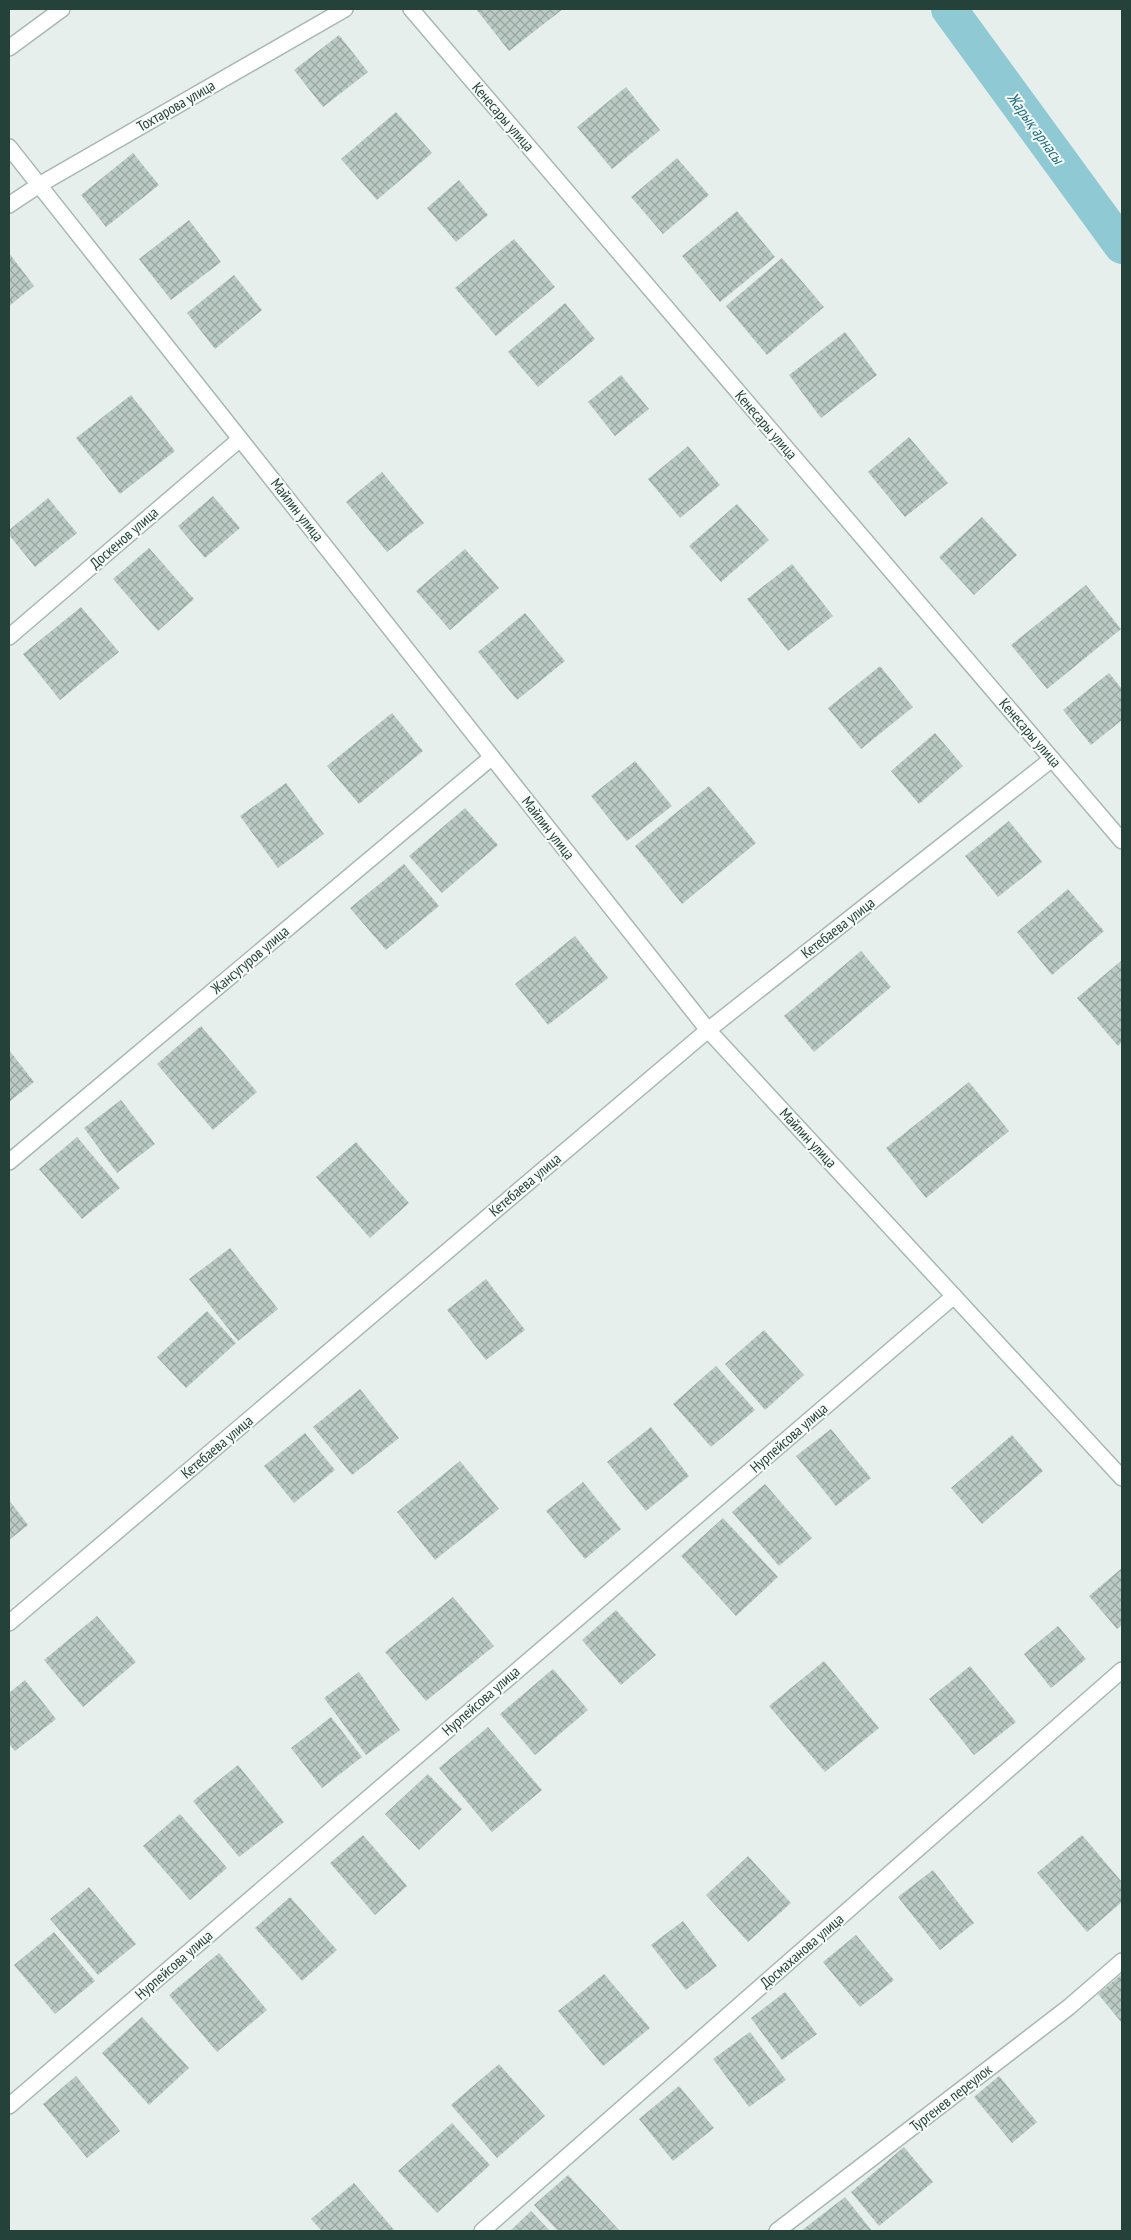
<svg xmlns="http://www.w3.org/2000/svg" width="1131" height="2240" font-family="'PT Sans Narrow',sans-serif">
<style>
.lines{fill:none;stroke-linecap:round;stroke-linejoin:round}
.canal{stroke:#8ec9d4;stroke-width:36}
.building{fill:url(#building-cross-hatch)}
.lane-casing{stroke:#a8b8b2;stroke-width:18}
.street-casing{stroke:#a8b8b2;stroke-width:18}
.lane{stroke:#fff;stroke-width:15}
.street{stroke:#fff;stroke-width:15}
.labels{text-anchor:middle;stroke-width:4;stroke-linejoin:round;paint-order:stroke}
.street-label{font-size:15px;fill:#24423a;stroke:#f7fbf9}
.water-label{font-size:16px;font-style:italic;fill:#1c6f80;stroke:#f7fbf9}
</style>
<defs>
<pattern id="building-cross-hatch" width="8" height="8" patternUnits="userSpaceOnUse" patternTransform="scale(1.25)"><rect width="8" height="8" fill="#bbcac4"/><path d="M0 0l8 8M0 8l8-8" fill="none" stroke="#98a6a0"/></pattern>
</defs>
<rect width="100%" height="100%" fill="#e6efeb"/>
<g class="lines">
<polyline class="canal" points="949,9 1122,246"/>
</g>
<g class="building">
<polygon points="476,9 563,9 509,51"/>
<polygon points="339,35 368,72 323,107 294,70"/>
<polygon points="626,87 660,130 612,169 577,127"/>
<polygon points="396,112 432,153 377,200 341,159"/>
<polygon points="133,153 159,185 106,227 81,195"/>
<polygon points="677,158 709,195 663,234 631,197"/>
<polygon points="459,180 488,215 456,242 427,208"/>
<polygon points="737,211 775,257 720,302 682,256"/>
<polygon points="189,220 221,262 171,300 139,259"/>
<polygon points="514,239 555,287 496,336 455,288"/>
<polygon points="9,253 34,286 9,306"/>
<polygon points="782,258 824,307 767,355 726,306"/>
<polygon points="234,275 262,310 215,349 187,313"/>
<polygon points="565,303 595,339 538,387 508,352"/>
<polygon points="845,332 877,375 821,418 789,375"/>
<polygon points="621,375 649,409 615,436 588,402"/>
<polygon points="131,395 175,451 120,494 76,438"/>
<polygon points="909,437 948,483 905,517 868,472"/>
<polygon points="688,446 720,485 680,518 648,479"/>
<polygon points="382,472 424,523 387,552 346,502"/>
<polygon points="213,496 240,528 205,558 178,526"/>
<polygon points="48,498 77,533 35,567 9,535 9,530"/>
<polygon points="737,504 769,540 721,582 689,546"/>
<polygon points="982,517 1017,555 974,595 939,557"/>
<polygon points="149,548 194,599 158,631 113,579"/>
<polygon points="465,549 499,588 450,630 416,591"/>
<polygon points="792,564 833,616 788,651 747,599"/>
<polygon points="1086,585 1121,629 1047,689 1011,645"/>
<polygon points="81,607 119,652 60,700 23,654"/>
<polygon points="525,613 565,661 517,700 478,652"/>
<polygon points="880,666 913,707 861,749 828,708"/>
<polygon points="1109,673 1122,689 1122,720 1091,745 1063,710"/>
<polygon points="392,713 423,751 359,804 327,766"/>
<polygon points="935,733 963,766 919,804 891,771"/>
<polygon points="635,761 672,806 627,841 591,796"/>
<polygon points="286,783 324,834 278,868 240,816"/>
<polygon points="709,786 756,843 682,904 635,846"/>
<polygon points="465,808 498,845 442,893 409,856"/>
<polygon points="1009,821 1042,862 998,897 965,856"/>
<polygon points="404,864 439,906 386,950 350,908"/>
<polygon points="1068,889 1104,931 1052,975 1017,932"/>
<polygon points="575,936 608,978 548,1025 515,984"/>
<polygon points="861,951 891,987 814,1052 784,1016"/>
<polygon points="1122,960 1122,1042 1118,1046 1077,998"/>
<polygon points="201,1026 257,1092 213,1130 157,1064"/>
<polygon points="9,1050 34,1082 9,1102"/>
<polygon points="969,1082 1009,1131 926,1198 886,1148"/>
<polygon points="121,1100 155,1144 117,1173 84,1128"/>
<polygon points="77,1137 120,1188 82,1219 39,1169"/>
<polygon points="356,1142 409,1203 370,1238 316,1177"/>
<polygon points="230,1248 278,1309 238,1341 189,1279"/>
<polygon points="486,1279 525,1330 486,1360 447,1310"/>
<polygon points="207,1311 236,1343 186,1388 157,1357"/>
<polygon points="764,1330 804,1375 765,1410 725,1364"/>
<polygon points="716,1366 755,1410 711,1447 673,1404"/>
<polygon points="360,1389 399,1438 352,1475 313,1427"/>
<polygon points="651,1427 689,1476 646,1511 607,1462"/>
<polygon points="831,1429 871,1478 836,1506 796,1456"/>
<polygon points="305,1433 335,1470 294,1503 264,1466"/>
<polygon points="1012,1435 1043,1471 982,1524 951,1488"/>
<polygon points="460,1461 499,1509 435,1560 397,1512"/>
<polygon points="583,1482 621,1529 585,1559 546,1511"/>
<polygon points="765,1484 812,1538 779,1566 732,1512"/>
<polygon points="9,1500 28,1525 9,1540"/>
<polygon points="723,1518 778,1577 736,1616 681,1556"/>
<polygon points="1122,1568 1122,1625 1117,1629 1089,1596"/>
<polygon points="453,1597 494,1646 426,1701 385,1652"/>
<polygon points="616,1610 656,1655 621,1685 582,1640"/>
<polygon points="97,1616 136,1662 83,1707 44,1660"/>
<polygon points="1058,1626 1086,1659 1051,1688 1024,1654"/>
<polygon points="824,1661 879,1728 825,1772 769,1706"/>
<polygon points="970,1666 1016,1722 974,1755 929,1699"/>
<polygon points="553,1669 588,1710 535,1755 500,1714"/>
<polygon points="359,1672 400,1730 366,1755 324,1698"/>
<polygon points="25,1680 56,1719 15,1751 9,1744 9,1693"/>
<polygon points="331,1717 362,1757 322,1788 291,1748"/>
<polygon points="488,1727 542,1790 492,1832 439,1768"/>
<polygon points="238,1765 284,1822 239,1857 193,1801"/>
<polygon points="428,1774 462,1809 419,1850 385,1814"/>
<polygon points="180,1814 227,1868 190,1900 143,1846"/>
<polygon points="363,1835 407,1886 375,1915 330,1863"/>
<polygon points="1082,1835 1122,1882 1122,1902 1087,1932 1037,1873"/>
<polygon points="748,1856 791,1903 748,1942 706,1895"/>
<polygon points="933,1870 974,1923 940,1950 898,1897"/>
<polygon points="89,1887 136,1944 98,1975 50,1919"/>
<polygon points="290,1897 337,1950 302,1981 255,1928"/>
<polygon points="683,1921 717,1966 686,1990 651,1945"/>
<polygon points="54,1932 95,1981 55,2014 14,1965"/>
<polygon points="856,1935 894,1980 860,2007 823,1962"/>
<polygon points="219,1953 267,2010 217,2052 169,1995"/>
<polygon points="604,1974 650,2028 603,2066 558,2011"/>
<polygon points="1122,1974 1122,2023 1098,1994"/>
<polygon points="785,1992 817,2034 782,2060 751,2018"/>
<polygon points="142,2017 189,2068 149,2105 102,2053"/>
<polygon points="750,2032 786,2080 749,2107 713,2059"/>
<polygon points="499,2064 545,2116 497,2158 451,2105"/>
<polygon points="76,2076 120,2131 87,2158 43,2104"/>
<polygon points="999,2076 1037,2122 1012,2143 974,2097"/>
<polygon points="679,2086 714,2128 673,2161 639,2119"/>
<polygon points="452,2123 490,2165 437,2213 398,2171"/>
<polygon points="904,2147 933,2182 879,2226 851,2192"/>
<polygon points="568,2175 620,2231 558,2231 534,2205"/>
<polygon points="354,2183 395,2231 322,2231 311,2219"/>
<polygon points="845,2197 872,2231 801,2231"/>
<polygon points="531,2211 550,2231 510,2231"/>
</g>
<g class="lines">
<g class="lane-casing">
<polyline id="lane" points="9,48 62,9"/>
</g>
<g class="street-casing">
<g id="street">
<polyline points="411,9 1122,841"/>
<polyline points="9,147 708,1030 1122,1478"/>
<polyline points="9,205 39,185 345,9"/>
<polyline points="9,637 240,439"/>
<polyline points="9,1162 492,757"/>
<polyline points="9,1623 708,1030 1052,759"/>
<polyline points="9,2106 954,1296"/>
<polyline points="482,2231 1122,1670"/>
<polyline points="777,2231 1069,2007 1122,1961"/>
</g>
</g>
<use href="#lane" class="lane"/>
<use href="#street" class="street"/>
</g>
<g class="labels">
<g class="street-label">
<text transform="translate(176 106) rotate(-30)" y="5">Тохтарова улица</text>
<text transform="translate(503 117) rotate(49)" y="5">Кенесары улица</text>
<text transform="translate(766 425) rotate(49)" y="5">Кенесары улица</text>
<text transform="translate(297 510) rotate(52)" y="5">Майлин улица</text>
<text transform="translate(124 538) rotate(-41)" y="5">Доскенов улица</text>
<text transform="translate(1030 733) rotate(49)" y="5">Кенесары улица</text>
<text transform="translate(548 828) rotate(52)" y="5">Майлин улица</text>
<text transform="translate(838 928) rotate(-38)" y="5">Кетебаева улица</text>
<text transform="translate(250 960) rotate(-40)" y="5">Жансугуров улица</text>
<text transform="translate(808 1138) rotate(47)" y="5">Майлин улица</text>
<text transform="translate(525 1185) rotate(-40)" y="5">Кетебаева улица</text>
<text transform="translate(789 1438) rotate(-41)" y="5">Нурпейсова улица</text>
<text transform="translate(217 1447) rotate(-40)" y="5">Кетебаева улица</text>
<text transform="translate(481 1701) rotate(-41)" y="5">Нурпейсова улица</text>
<text transform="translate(802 1951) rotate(-41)" y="5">Досмаханова улица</text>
<text transform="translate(174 1965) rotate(-41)" y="5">Нурпейсова улица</text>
<text transform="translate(951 2098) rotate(-38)" y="5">Тургенев переулок</text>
</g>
<g class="water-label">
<text transform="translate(1036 128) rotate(54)" y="6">Жарық арнасы</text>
</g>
</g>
<rect width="1131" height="2240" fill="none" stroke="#24423a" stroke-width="20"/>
</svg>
